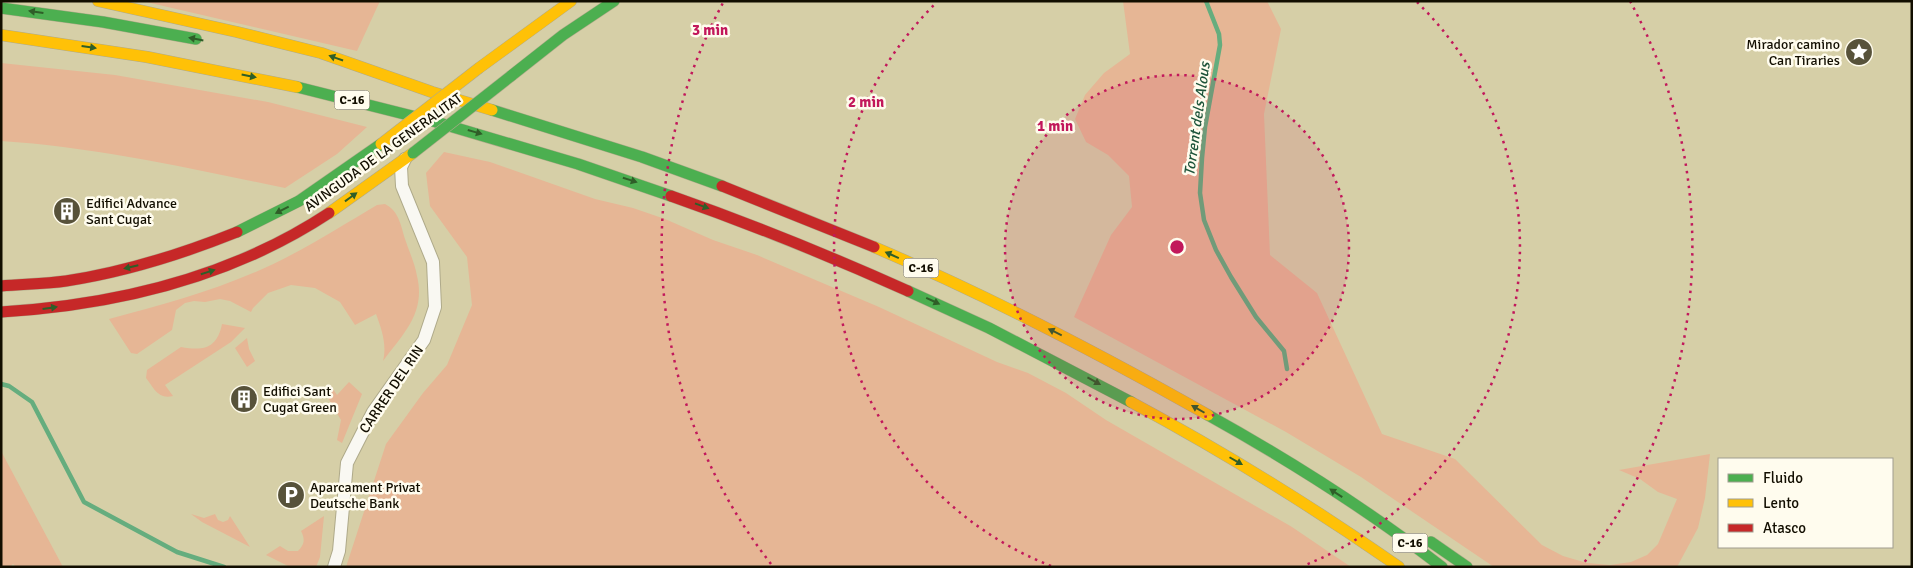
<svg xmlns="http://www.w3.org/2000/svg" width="1913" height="568" font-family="Signika,sans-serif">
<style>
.green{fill:#e6b695}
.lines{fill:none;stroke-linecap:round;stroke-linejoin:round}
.stream{stroke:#65ad7e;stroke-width:4.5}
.street-casing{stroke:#afaa8a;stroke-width:14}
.fast-casing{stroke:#afaa8a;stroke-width:12}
.slow-casing{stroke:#afaa8a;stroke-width:12}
.jam-casing{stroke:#afaa8a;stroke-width:12}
.street{stroke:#f9f8f2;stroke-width:12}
.fast{stroke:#4caf50;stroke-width:11}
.slow{stroke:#ffc107;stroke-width:11}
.jam{stroke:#c62828;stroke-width:11}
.fast-bridge-casing{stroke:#afaa8a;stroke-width:12;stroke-linecap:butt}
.slow-bridge-casing{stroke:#afaa8a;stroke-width:12;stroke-linecap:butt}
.fast-bridge{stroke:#4caf50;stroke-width:11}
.slow-bridge{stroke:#ffc107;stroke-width:11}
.oneway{fill:#2f5e28}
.ring{fill:none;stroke:#c2185b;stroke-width:2.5;stroke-dasharray:2.5 5}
.labels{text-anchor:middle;stroke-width:5;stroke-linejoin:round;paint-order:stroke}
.shield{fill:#fffcee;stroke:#595547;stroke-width:1}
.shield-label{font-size:12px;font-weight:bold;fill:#120e00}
.poi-label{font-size:14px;fill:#120e00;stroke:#fffcee;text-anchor:start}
.street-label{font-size:14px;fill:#120e00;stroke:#fffcee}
.water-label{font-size:15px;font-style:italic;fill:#1e543a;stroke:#fffcee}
.centre{fill:#c2185b;stroke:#fffcee;stroke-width:2.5}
.ring-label{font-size:15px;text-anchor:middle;font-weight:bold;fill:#c2185b;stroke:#fffcee;stroke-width:5;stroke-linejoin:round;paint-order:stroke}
</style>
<rect width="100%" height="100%" fill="#d6cfa7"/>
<g class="green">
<polygon points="142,1 380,1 357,51"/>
<polygon points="1123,1 1267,1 1281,29 1264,114 1270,255 1317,293 1382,434 1455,459 1542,545 1563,556 1587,563 1610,565 1631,562 1647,555 1658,544 1677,499 1658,492 1640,479 1619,470 1710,454 1705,498 1698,528 1677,567 1494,567 1361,477 1286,432 1074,317 1111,235 1132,207 1129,176 1108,155 1086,142 1075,119 1085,95 1104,73 1130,54"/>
<path d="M1,63L115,75L268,102L367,127L337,154L285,188C192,169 96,147 1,141Z"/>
<polygon points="444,152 490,162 595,199 633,208 665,219 713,240 757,255 879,307 997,362 1028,373 1066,393 1106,420 1292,527 1351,567 346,567 386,444 423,393 447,365 472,305 467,257 430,206 426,173"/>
<path d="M385,204C399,211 401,226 405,239C409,251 415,264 417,276C426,313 403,334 383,361C387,345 382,330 376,314L355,325L340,302L315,288L291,285L268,293L253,308L251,312L230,301L220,299L205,302L194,301L185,303L176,310L172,330L137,354L131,353L109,319C170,303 235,285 291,255C320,240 348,222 377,205Z"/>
<path d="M222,324L245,328L231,342L165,385L173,396C158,400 154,388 146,378L147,370L181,347C203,351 217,349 222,324Z"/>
<polygon points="247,338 249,349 255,361 247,367 235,348"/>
<polygon points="349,382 362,394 342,443 337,440 341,420 324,391 331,386 337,395"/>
<polygon points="1,451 63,567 16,567 13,564 10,567 1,567"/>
<polygon points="191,514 204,518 215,514 218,520 223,522 228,520 230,516 250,547 202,522"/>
<path d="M324,516L320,557L316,567H290L266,555L280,546L288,551H298C305,544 305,539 301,531Z"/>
</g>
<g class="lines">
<g class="stream">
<polyline points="1206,1 1219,34 1220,45 1205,127 1202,158 1200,193 1204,220 1216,250 1231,277 1256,317 1284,351 1287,369"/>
<polyline points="1,384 9,386 32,402 84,502 177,552 224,567"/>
</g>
<g class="street-casing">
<polyline id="street" points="334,567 339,551 347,463 373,412 424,340 435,307 433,262 402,186 401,167 405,159"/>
</g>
<g class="fast-casing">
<g id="fast">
<polyline points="1,8 103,22 196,39"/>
<polyline points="511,76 563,35 614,1"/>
<polyline points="297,87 436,122 578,164 671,196"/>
<polyline points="492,110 642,157 722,186"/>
<polyline points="237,232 299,201 381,144"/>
<polyline points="908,291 989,328 1131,402"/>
<path d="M1208,415C1289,460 1368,510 1442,567"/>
<polyline points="1431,542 1467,567"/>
</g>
</g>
<g class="slow-casing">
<g id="slow">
<polyline points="98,1 237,32 321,53 432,92 492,110"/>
<polyline points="1,35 147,57 297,87"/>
<polyline points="479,68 571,1"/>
<polyline points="329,213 413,153"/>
<path d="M874,247C989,296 1100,354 1208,415"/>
<path d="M1131,402C1224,452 1313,507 1399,567"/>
</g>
</g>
<g class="jam-casing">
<g id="jam">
<polyline points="722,186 874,247"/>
<path d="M671,196C751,224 830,256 908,291"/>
<path d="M1,286C23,284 45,284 66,281C125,272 182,254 237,232"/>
<path d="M1,312C116,305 232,277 329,213"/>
</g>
</g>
<use href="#street" class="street"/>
<use href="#fast" class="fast"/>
<use href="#slow" class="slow"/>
<use href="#jam" class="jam"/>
<g class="fast-bridge-casing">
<polyline id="fast-bridge" points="413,153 511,76"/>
</g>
<g class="slow-bridge-casing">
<polyline id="slow-bridge" points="381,144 479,68"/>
</g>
<use href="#fast-bridge" class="fast-bridge"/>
<use href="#slow-bridge" class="slow-bridge"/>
</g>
<defs><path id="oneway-solid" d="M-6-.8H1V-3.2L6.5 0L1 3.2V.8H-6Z" transform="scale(1.25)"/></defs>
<g class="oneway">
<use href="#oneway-solid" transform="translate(36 12) rotate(-172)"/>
<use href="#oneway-solid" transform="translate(196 39) rotate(-169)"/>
<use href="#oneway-solid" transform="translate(89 47) rotate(8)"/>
<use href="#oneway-solid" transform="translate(336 58) rotate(-161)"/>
<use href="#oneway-solid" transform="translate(249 76) rotate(11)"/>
<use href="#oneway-solid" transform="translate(475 132) rotate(16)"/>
<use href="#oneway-solid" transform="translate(630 180) rotate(18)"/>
<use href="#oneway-solid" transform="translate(351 197) rotate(-36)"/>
<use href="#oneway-solid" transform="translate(702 206) rotate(20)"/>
<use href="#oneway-solid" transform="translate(282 210) rotate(153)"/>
<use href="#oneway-solid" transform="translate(892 255) rotate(-156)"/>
<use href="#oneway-solid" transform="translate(131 267) rotate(167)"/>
<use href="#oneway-solid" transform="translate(208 272) rotate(-18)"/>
<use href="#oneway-solid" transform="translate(933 301) rotate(25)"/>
<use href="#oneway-solid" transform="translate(50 308) rotate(-8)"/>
<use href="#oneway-solid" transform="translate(1055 332) rotate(-154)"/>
<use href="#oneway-solid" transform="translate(1094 381) rotate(29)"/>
<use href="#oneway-solid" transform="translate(1198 409) rotate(-150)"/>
<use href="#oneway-solid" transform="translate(1236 461) rotate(30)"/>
<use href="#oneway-solid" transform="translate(1336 493) rotate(-147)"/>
</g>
<circle cx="1177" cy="247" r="172" fill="#c2185b" fill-opacity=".12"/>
<g class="ring">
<circle cx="1177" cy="247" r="172"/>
<path d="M1051 566A343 343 0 0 1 937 2M1417 2A343 343 0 0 1 1303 566"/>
<path d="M771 564A515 515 0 0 1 724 1M1630 1A515 515 0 0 1 1583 564"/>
</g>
<defs>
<g id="sight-disc" transform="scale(1.4375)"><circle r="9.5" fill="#57523a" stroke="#fffcee"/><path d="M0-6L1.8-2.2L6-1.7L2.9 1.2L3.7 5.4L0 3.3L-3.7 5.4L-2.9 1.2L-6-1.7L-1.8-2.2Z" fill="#fff"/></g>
<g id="building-disc" transform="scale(1.4375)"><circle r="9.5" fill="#57523a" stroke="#fffcee"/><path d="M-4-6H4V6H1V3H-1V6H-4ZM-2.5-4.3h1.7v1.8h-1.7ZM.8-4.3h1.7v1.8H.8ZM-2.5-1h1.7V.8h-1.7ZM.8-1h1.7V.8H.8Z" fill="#fff"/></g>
<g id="parking-disc" transform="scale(1.4375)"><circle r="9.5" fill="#57523a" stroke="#fffcee"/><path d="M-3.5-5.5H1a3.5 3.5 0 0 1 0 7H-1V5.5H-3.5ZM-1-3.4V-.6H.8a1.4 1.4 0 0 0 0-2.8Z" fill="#fff"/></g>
</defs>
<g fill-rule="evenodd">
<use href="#sight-disc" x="1859" y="52"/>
<use href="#building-disc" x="67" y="211"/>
<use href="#building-disc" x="244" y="399"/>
<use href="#parking-disc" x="291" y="495"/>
</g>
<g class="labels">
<g class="shield">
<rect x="334.5" y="90.5" width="35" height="19" rx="4"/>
<rect x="903.5" y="258.5" width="35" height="19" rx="4"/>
<rect x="1392.5" y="533.5" width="35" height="19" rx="4"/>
</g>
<g class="shield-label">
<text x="352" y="104">C-16</text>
<text x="921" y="272">C-16</text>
<text x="1410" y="547">C-16</text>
</g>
<g class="poi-label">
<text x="1840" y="49" text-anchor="end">Mirador camino<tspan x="1840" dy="16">Can Tiraries</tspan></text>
<text x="86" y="208">Edifici Advance<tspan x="86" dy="16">Sant Cugat</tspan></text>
<text x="263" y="396">Edifici Sant<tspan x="263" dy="16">Cugat Green</tspan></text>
<text x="310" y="492">Aparcament Privat<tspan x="310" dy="16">Deutsche Bank</tspan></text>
</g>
<g class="street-label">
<text transform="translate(383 152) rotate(-36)" y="5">AVINGUDA DE LA GENERALITAT</text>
<text transform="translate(391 389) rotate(-56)" y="5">CARRER DEL RIN</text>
</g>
<g class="water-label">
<text transform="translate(1197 119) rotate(-82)" y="5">Torrent dels Alous</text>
</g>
</g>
<circle cx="1177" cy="247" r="8" class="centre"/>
<g class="ring-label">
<text x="710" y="35">3 min</text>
<text x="866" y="107">2 min</text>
<text x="1055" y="131">1 min</text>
</g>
<rect width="1913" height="568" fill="none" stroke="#120e00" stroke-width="5"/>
<rect x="1718" y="458" width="175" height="90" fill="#fffcee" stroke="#a09d8f"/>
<rect x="1728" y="474" width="25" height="8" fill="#4caf50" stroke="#a09d8f"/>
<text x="1763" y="483" font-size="15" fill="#120e00">Fluido</text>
<rect x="1728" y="499" width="25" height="8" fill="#ffc107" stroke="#a09d8f"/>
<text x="1763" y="508" font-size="15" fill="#120e00">Lento</text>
<rect x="1728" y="524" width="25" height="8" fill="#c62828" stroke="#a09d8f"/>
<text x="1763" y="533" font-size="15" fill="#120e00">Atasco</text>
</svg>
